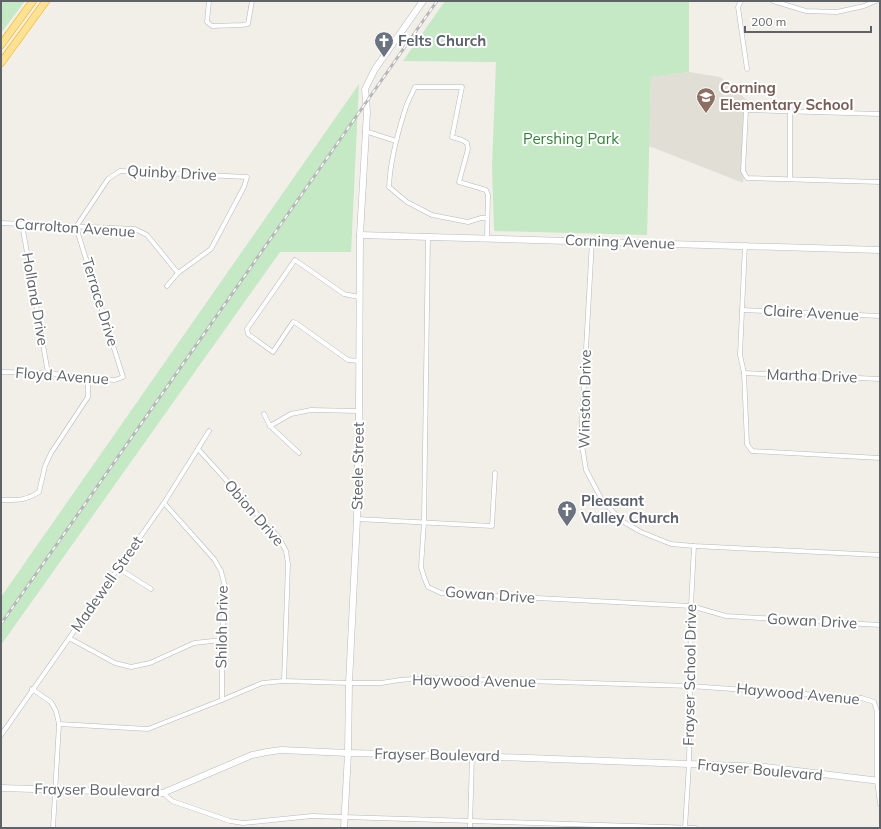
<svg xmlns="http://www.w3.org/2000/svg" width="881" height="829" font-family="Mulish,sans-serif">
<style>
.education{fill:#e1ded6}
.green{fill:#c5e8c5}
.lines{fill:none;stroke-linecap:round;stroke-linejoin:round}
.street-casing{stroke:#b5b8bc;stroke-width:5}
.secondary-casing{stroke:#b6babf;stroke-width:7}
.highway-casing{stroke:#f9ab00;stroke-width:8}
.street{stroke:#fff;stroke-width:4}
.secondary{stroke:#fff;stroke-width:6}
.highway{stroke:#fde293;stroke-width:7}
.rail-casing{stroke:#b6b7b8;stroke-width:3}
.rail{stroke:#fff;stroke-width:1.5;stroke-dasharray:4.5;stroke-linecap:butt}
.labels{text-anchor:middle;stroke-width:4;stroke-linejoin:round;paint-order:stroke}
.worship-label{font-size:15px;font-weight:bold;fill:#5b616d;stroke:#fff;text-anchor:start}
.education-label{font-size:15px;font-weight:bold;fill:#785e54;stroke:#fff;text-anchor:start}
.park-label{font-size:15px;fill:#348238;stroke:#fff}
.street-label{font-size:15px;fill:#5f6368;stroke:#fff}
</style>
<rect width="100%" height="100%" fill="#f1efe8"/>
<polygon class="education" points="689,72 720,77 734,87 749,103 743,183 649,146 651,77"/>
<g class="green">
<polygon points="1,1 25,1 1,33"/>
<polygon points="445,1 689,1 689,72 651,77 647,235 494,231 492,166 496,62 403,61"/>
<polygon points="359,84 351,252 280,252 1,645 1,597"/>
</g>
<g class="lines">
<g class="street-casing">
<g id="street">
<polyline points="209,1 207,22 212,26 242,25 248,24 252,1"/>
<polyline points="741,1 738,7 747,69"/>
<polyline points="773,1 806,11 837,12 864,6 876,1"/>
<polyline points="790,111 790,179"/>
<polyline points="880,114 746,110 743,171 747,178 880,182"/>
<polyline points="365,131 396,141"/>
<polyline points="1,223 135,229 147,235 178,273"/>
<polyline points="22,224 48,373"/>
<polyline points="428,236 424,522 421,567 424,577 428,587 441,593 691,606 726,616 880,625"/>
<path d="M487,238L488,195L486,190L459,182L468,149L467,143L462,140L452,137L462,87H415C412,94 407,102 405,110C398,132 390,163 389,187L407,202L432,215L468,222L481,218H487"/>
<polyline points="592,241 581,439 586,470 602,500 622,521 641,532 671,544 694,546 880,555"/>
<polyline points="745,245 740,355 744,373 747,444 752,451 880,458"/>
<polyline points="742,310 880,316"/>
<polyline points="359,361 348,360 296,323 293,322 273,352 248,334 247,329 295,260 344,294 359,297"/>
<polyline points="1,372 48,373 88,378 115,380 123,377 76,227 108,179 120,171 247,177 244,187 211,249 178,273 167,286"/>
<polyline points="744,373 880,379"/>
<polyline points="264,414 270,426 299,453"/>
<polyline points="270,426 291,414 311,410 359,411"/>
<polyline points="198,449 279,538 286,551 288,564 284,681"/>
<path d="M1,500C17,500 25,501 39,492L45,466L51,453L88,397V378"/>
<polyline points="164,503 214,559 221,571 225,587 222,640 222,700"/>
<polyline points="357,519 492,526 495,473"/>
<polyline points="118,568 151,589"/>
<polyline points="69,638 115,663 131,667 150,663 194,643 222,640"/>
<polyline points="32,689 51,702 56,711 59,724 53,828"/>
<polyline points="59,724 148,729 222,700 262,683 284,681 349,683 381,683 400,680 427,678 690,686 862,698 874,702 877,711 877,781 880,804"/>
<polyline points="1,735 164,503 209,431"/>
<polyline points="163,793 172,801 230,821 243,823 312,816 696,828"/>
<polyline points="470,828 472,756"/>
<polyline points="685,828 689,764 691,606 694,546"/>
</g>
</g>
<g class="secondary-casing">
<g id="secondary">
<polyline points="360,235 880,250"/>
<polyline points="1,788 163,793 252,755 267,752 281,750 348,753 472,756 689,764 765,767 880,781"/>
<polyline points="344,828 348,753 349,683 357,519 359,411 360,235 367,112 365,89 375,69 423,1"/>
</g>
</g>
<g class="highway-casing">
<g id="highway">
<polyline points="1,45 33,1"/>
<polyline points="1,63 46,1"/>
</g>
</g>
<use href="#street" class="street"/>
<use href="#secondary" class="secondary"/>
<use href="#highway" class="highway"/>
<g class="rail-casing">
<polyline id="rail" points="1,624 437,1"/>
</g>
<use href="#rail" class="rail"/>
</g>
<defs>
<g id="church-pin" transform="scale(1)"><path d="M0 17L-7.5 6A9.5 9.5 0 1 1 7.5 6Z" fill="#6b7280" stroke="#fff"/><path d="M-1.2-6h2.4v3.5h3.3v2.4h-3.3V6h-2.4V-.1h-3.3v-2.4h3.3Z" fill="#fff"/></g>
<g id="school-pin" transform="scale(1)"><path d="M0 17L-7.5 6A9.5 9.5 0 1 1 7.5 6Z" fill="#8d6e63" stroke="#fff"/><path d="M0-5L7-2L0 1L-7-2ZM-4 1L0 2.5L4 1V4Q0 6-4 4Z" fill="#fff"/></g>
</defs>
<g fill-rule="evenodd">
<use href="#church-pin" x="384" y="41"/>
<use href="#school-pin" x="706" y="97"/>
<use href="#church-pin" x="567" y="510"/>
</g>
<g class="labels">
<g class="worship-label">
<text x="398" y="46">Felts Church</text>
<text x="581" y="506">Pleasant<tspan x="581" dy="17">Valley Church</tspan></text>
</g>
<g class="education-label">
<text x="720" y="93">Corning<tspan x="720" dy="17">Elementary School</tspan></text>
</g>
<g class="park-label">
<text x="571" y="144">Pershing Park</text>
</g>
<g class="street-label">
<text transform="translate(172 173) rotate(3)" y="5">Quinby Drive</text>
<text transform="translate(75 228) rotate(4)" y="5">Carrolton Avenue</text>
<text transform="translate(620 242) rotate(2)" y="5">Corning Avenue</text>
<text transform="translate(35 299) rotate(80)" y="5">Holland Drive</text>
<text transform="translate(100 302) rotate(73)" y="5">Terrace Drive</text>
<text transform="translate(811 313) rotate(3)" y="5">Claire Avenue</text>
<text transform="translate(62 376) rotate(4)" y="5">Floyd Avenue</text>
<text transform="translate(812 376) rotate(2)" y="5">Martha Drive</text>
<text transform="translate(585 399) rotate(-89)" y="5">Winston Drive</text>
<text transform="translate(358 466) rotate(-89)" y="5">Steele Street</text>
<text transform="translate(254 513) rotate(49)" y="5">Obion Drive</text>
<text transform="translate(107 584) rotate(-55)" y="5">Madewell Street</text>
<text transform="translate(490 595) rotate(4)" y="5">Gowan Drive</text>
<text transform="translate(812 621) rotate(3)" y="5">Gowan Drive</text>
<text transform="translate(222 627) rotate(-89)" y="5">Shiloh Drive</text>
<text transform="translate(690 675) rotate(-89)" y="5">Frayser School Drive</text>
<text transform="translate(474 681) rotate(1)" y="5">Haywood Avenue</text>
<text transform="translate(798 694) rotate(5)" y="5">Haywood Avenue</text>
<text transform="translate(437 755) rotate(1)" y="5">Frayser Boulevard</text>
<text transform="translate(760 770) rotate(5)" y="5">Frayser Boulevard</text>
<text transform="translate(97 790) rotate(1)" y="5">Frayser Boulevard</text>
</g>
</g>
<rect width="881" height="829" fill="none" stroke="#5f6368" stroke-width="4"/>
<path d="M745 26v6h126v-6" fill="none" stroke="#5f6368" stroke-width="2"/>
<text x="751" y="26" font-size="12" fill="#5f6368" stroke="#ffffff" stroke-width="3" paint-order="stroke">200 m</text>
</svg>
